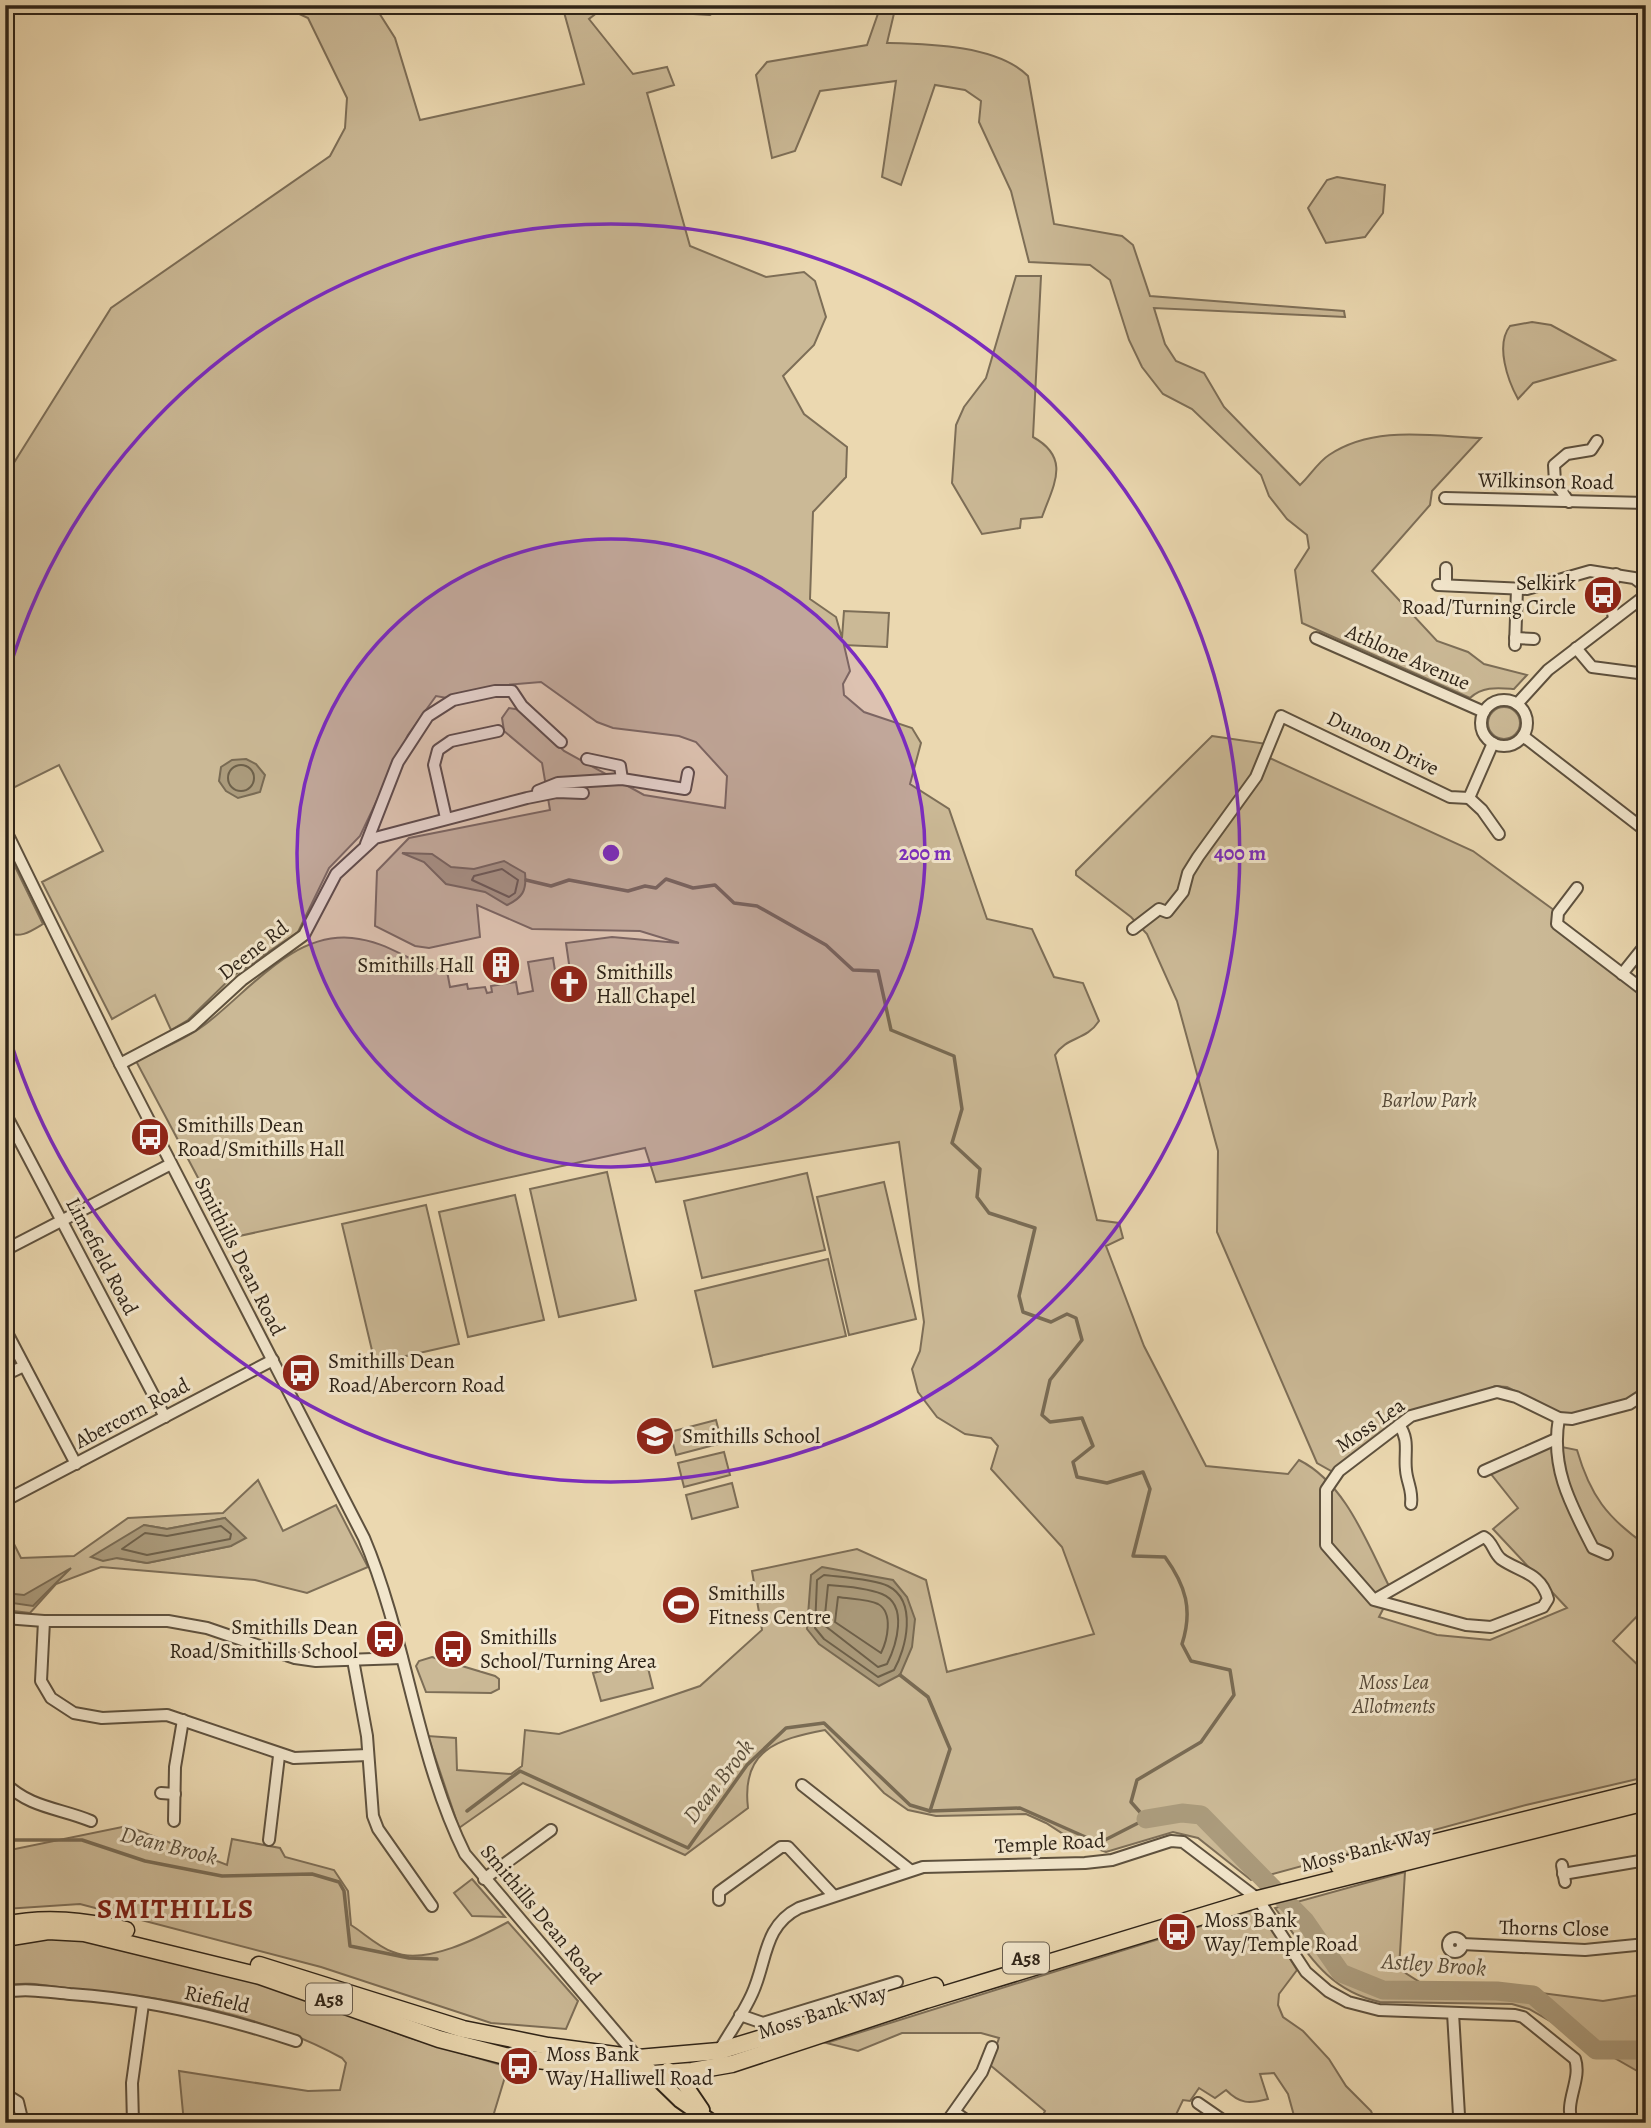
<svg xmlns="http://www.w3.org/2000/svg" width="1651" height="2128" font-family="Alegreya,serif">
<style>
.green{fill:#cbb996;stroke:#7d6e57;stroke-width:2;fill-rule:evenodd}
.water{fill:#ab9b7c;stroke:#796b54;stroke-width:2}
.lines{fill:none;stroke-linecap:round;stroke-linejoin:round}
.shore{stroke:#6d604a;stroke-width:2}
.stream{stroke:#796b54;stroke-width:3.5}
.river{stroke:#ab9b7c;stroke-width:19}
.minor-casing{stroke:#5e513e;stroke-width:14}
.major-casing{stroke:#2f2418;stroke-width:18}
.highway-casing{stroke:#2f2418;stroke-width:19}
.minor{stroke:#f2e6cc;stroke-width:10}
.major{stroke:#ebd8b0;stroke-width:14}
.highway{stroke:#ebd8b0;stroke-width:16}
.ring{fill:none;stroke:#7b2cbf;stroke-width:3.5}
.labels{text-anchor:middle;stroke-width:6;stroke-linejoin:round;paint-order:stroke}
.shield{fill:#f2e6cc;stroke:#6a5e4e;stroke-width:2}
.shield-label{font-size:19px;font-weight:bold;fill:#2f2418}
.street-label{font-size:21px;fill:#2f2418;stroke:#f2e6cc}
.poi-label{font-size:21px;fill:#2f2418;stroke:#f2e6cc;text-anchor:start}
.park-label{font-size:21px;font-style:italic;fill:#564938;stroke:#f2e6cc}
.water-label{font-size:23px;font-style:italic;fill:#5a4e3b;stroke:#f2e6cc}
.district-label{font-size:28px;font-weight:bold;letter-spacing:2px;fill:#7a1f14;stroke:#f2e6cc}
.centre{fill:#7b2cbf;stroke:#f2e6cc;stroke-width:3.5}
.ring-label{font-size:21px;text-anchor:middle;font-weight:bold;fill:#7b2cbf;stroke:#f2e6cc;stroke-width:6;stroke-linejoin:round;paint-order:stroke}
</style>
<rect width="100%" height="100%" fill="#ebd8b0"/>
<filter id="stains"><feTurbulence type="fractalNoise" baseFrequency=".00286" numOctaves="4"/><feColorMatrix values="0 0 0 0 .2 0 0 0 0 .09 0 0 0 0 .02 0 0 0 .5 -.17"/></filter>
<radialGradient id="worn" r=".72"><stop offset=".6" stop-color="#630" stop-opacity="0"/><stop offset="1" stop-color="#630" stop-opacity=".3"/></radialGradient>
<g class="green">
<path d="M280,5H374L395,38L420,120L584,84L562,5H607L589,19L633,74L667,67L674,85L647,93L690,246L766,277L804,272L815,281L826,317L814,345L783,376L804,414L847,447L846,477L813,512L810,599L836,617L842,638L844,611L889,613L887,647L844,645L850,671L843,684L844,695L864,712L912,728L921,743L910,784L949,809L987,919L1032,929L1054,977L1083,983L1099,1021C1086,1041 1067,1036 1055,1055L1097,1220L1119,1223L1123,1238L1106,1246L1144,1346L1206,1466L1288,1474L1299,1460C1347,1484 1368,1546 1392,1592L1379,1617L1437,1635L1490,1640L1567,1608L1493,1529L1518,1508L1491,1474L1547,1444L1577,1450C1590,1495 1607,1518 1646,1545V1607L1613,1641L1646,1673V1777L1526,1805L1251,1880L1198,1838L1173,1832L1106,1852L1074,1841L1046,1823L1026,1814L936,1816L908,1810L884,1793L825,1730C777,1739 741,1750 748,1808L685,1855L523,1783L459,1828L428,1736L456,1738L457,1770L511,1774L522,1766L525,1730L559,1734L700,1686L762,1630L752,1571L857,1549L926,1580L947,1672L1094,1634L1062,1547L991,1469L998,1446L991,1438L965,1434L937,1417L918,1392L912,1369L920,1351L924,1322L899,1142L656,1182L645,1148L230,1238L136,1061C158,1050 183,1041 203,1026C247,994 291,932 352,938C392,942 412,966 447,971L450,987L467,984L468,989L485,987L487,993L492,992L491,986L516,982L518,994L533,991L528,962L553,958L558,990L582,987L580,977L571,978L566,943L612,937L679,943L640,931L532,929L477,905L480,937L429,948L415,946L375,926L377,871L409,838L550,810L542,763L504,731L502,718L509,708L521,710L564,751L644,795L725,808L727,776L696,742L679,736L613,728L597,722L541,682L506,685L447,698L436,696L408,735L360,836L329,868L298,932L233,976L188,1020L171,1030L155,995L112,1019L42,882L103,851L59,765L5,792V477L111,308L330,156L345,128L347,98L308,18Z"/>
<polygon points="634,5 725,5 710,15 642,11"/>
<path d="M881,5H896L887,43C929,44 997,45 1028,76L1054,224L1122,236L1133,245L1150,296L1344,311L1345,317L1154,308L1165,344L1176,361L1204,373L1224,407L1300,485C1310,476 1318,462 1329,455C1374,425 1431,436 1481,438L1432,491L1430,505L1372,571L1437,641L1468,652L1484,664L1527,675L1514,689C1498,688 1483,686 1470,698L1302,623L1295,570L1309,548L1307,535L1287,519L1269,496L1261,475L1192,409L1163,394L1142,367L1129,340L1110,280L1090,265L1029,262L1011,191L979,122L981,101L965,90L935,85L901,185L882,177L896,81L820,91L795,151L772,158L756,75L767,62L867,45Z"/>
<polygon points="1337,177 1385,185 1383,213 1365,237 1326,243 1308,208 1327,180"/>
<path d="M1016,276H1041L1033,437C1071,458 1054,484 1042,517L1021,519L1020,528L982,534L952,483L956,425L964,407L986,378Z"/>
<path d="M1532,322L1551,325L1615,360L1533,383L1518,399C1508,381 1495,345 1510,326Z"/>
<circle cx="1504" cy="723" r="16"/>
<polygon points="1212,736 1267,744 1263,755 1473,851 1558,913 1556,918 1646,992 1646,1393 1572,1419 1507,1387 1495,1386 1461,1404 1411,1416 1333,1472 1317,1463 1217,1232 1218,1151 1177,1001 1147,934 1131,917 1076,875 1076,871"/>
<path d="M5,846L43,924C30,932 20,939 5,932Z"/>
<polygon points="607,1172 636,1300 559,1317 530,1189"/>
<polygon points="807,1173 825,1250 702,1278 684,1201"/>
<polygon points="884,1182 916,1319 849,1335 817,1197"/>
<polygon points="515,1195 544,1320 468,1337 439,1212"/>
<polygon points="426,1205 459,1344 375,1363 342,1224"/>
<polygon points="828,1259 846,1336 713,1367 695,1291"/>
<polygon points="716,1420 722,1443 676,1455 670,1432"/>
<polygon points="724,1452 730,1475 684,1487 678,1463"/>
<path d="M258,1480L283,1531L336,1505L368,1567L307,1593L255,1580L101,1567L56,1584L30,1613L5,1610V1526L21,1558L74,1556L128,1518L223,1513ZM225,1518L231,1546L147,1563L117,1558L144,1525L167,1529Z"/>
<polygon points="732,1483 738,1507 692,1519 686,1495"/>
<polygon points="432,1657 495,1676 499,1679 499,1689 491,1693 426,1692 416,1666 419,1661"/>
<polygon points="646,1660 653,1688 601,1701 593,1673"/>
<path d="M127,1826L227,1865L232,1839L280,1848L285,1857L334,1870L348,1891L351,1925C364,1933 378,1947 393,1952C425,1966 480,1937 508,1922L578,2001L566,2029L491,2023L321,1967L80,1904L5,1909V1851Z"/>
<path d="M1405,1872L1399,1969L1426,1986L1494,1987L1603,2001L1646,1994V2063L1639,2072L1529,2009L1512,2004L1380,2002C1325,1990 1307,1951 1275,1908Z"/>
<polygon points="472,1879 505,1917 472,1916 454,1893"/>
<path d="M1252,1910L1262,1913L1297,1970L1279,1994L1278,2005L1283,2017L1303,2031L1329,2059L1346,2086L1371,2111L1376,2123H1296L1288,2094L1274,2073L1260,2074L1268,2099C1249,2104 1240,2104 1226,2090L1215,2098L1199,2088L1190,2101L1183,2100L1172,2123H1039L1045,2111L990,2065L999,2038L981,2033H902L858,2051L826,2043Z"/>
<path d="M51,1938L81,1939L272,1986L407,2037L508,2067L491,2123H184L179,2071L308,2091L340,2090L346,2063L342,2058C262,2014 165,1996 74,1989C51,1987 28,1980 5,1986V1946Z"/>
</g>
<g class="water">
<polygon points="246,759 256,764 265,775 260,792 238,798 226,791 219,781 221,767 232,760"/>
<path d="M402,853L432,854L451,867L474,869L504,861L525,873C527,891 522,898 507,905L485,892L446,884L424,862Z"/>
<polygon points="225,1518 246,1538 231,1546 147,1563 117,1558 103,1561 91,1557 144,1525 167,1529"/>
<polygon points="822,1567 893,1580 907,1597 915,1619 912,1647 900,1675 879,1686 819,1644 807,1629 811,1575"/>
<polygon points="71,1568 33,1606 5,1602 5,1593 24,1595"/>
</g>
<g class="lines">
<g class="shore">
<circle cx="241" cy="778" r="13"/>
<polygon points="502,869 518,880 515,893 509,897 472,880 474,876"/>
<polygon points="221,1526 231,1534 230,1539 147,1555 122,1549 145,1533 167,1536"/>
<path d="M824,1575C840,1577 874,1579 888,1586C918,1601 906,1649 894,1670L878,1677L824,1639L815,1628L817,1580Z"/>
<path d="M828,1585C844,1586 867,1588 882,1594C909,1605 896,1646 887,1664L878,1667L824,1625Z"/>
<path d="M838,1597C849,1599 868,1599 878,1604C894,1613 887,1641 881,1653L835,1622Z"/>
</g>
<g class="stream">
<polyline points="900,1675 928,1697 950,1749 930,1811"/>
<path d="M467,1811L520,1771L688,1848L747,1765L786,1728L824,1723L910,1805L930,1811L1020,1808L1099,1843L1146,1819L1131,1802L1137,1780L1201,1742L1234,1695L1230,1670L1191,1661L1182,1644C1193,1610 1186,1586 1165,1557L1133,1556L1150,1489L1143,1472L1107,1483L1077,1477L1073,1462L1093,1446L1082,1418L1050,1422L1042,1415L1050,1380L1082,1340L1076,1318L1067,1314L1051,1322L1023,1312L1019,1296L1035,1228L989,1213L977,1197L980,1169L952,1143L962,1109L954,1056L891,1030L878,971L853,970L826,945L757,906L734,903L715,885L693,888L666,879L656,888L645,886L628,891L569,880L551,886L526,880"/>
<polyline points="5,1840 82,1840 145,1861 222,1876 312,1874 339,1882 344,1891 350,1946 409,1958 437,1959"/>
</g>
<polyline class="river" points="1146,1819 1182,1813 1201,1815 1305,1921 1341,1973 1383,1990 1497,1991 1533,1995 1596,2050 1646,2050"/>
<g class="minor-casing">
<g id="minor">
<polyline points="1445,498 1646,503"/>
<polyline points="1569,502 1555,482 1554,465 1567,454 1591,450 1597,441"/>
<polyline points="1438,585 1527,589 1590,571 1634,578 1646,587"/>
<polyline points="1446,585 1446,568"/>
<polyline points="1614,618 1609,594 1616,574"/>
<polyline points="1316,638 1484,712"/>
<polyline points="1515,638 1534,639"/>
<polyline points="1515,645 1517,589"/>
<polyline points="1576,648 1592,667 1646,674"/>
<circle cx="1504" cy="723" r="23"/>
<polyline points="1517,704 1548,670 1646,595"/>
<polyline points="1523,736 1646,831"/>
<polyline points="587,759 620,766 622,779"/>
<polyline points="538,791 558,783 622,779 685,789 688,773"/>
<polyline points="1469,798 1482,810 1499,834"/>
<polyline points="446,818 434,765 438,750 451,741 498,731"/>
<path d="M5,829L120,1064L364,1538C407,1640 416,1755 465,1854L638,2058"/>
<polyline points="366,844 398,762 428,716 453,700 495,691 512,691 522,706 561,742"/>
<polyline points="1577,888 1558,913 1557,924 1646,992"/>
<polyline points="1133,929 1159,909 1167,912 1183,892 1188,873 1198,857 1256,777 1281,716 1450,797 1469,798 1493,743"/>
<polyline points="1622,974 1646,944"/>
<polyline points="120,1064 192,1026 242,980 304,935 336,874 375,838 527,798 557,792 583,793"/>
<polyline points="5,1113 165,1417"/>
<polyline points="5,1250 171,1164"/>
<polyline points="5,1329 76,1464"/>
<polyline points="5,1375 24,1366"/>
<path d="M1559,1418C1550,1468 1571,1505 1593,1548L1607,1554"/>
<path d="M1399,1425C1410,1440 1404,1453 1406,1470C1407,1483 1413,1490 1411,1504"/>
<polyline points="1484,1471 1556,1439"/>
<polyline points="8,1499 273,1360"/>
<path d="M1374,1600L1484,1537C1493,1542 1493,1552 1501,1559C1519,1572 1541,1572 1548,1599L1543,1607L1491,1627L1466,1625L1374,1600L1326,1545V1490L1339,1471L1411,1416L1497,1392L1516,1397L1559,1418L1572,1419L1629,1404L1646,1393"/>
<polyline points="5,1618 44,1621 168,1621 207,1628 295,1658 316,1661 402,1658"/>
<polyline points="44,1621 41,1681 51,1698 74,1713 102,1718 167,1715 294,1758 368,1755"/>
<polyline points="353,1660 367,1736 373,1816 378,1829 432,1906"/>
<path d="M5,1783C30,1808 60,1808 91,1821"/>
<polyline points="802,1785 910,1870"/>
<polyline points="161,1793 175,1794"/>
<polyline points="174,1821 175,1767 183,1720"/>
<polyline points="269,1840 279,1756"/>
<polyline points="1562,1865 1565,1882"/>
<polyline points="1563,1874 1646,1860"/>
<polyline points="484,1879 551,1830"/>
<polyline points="719,1900 719,1892 781,1847 788,1847 833,1895"/>
<circle cx="1455" cy="1945" r="7"/>
<polyline points="1462,1944 1585,1950 1646,1944"/>
<path d="M5,1992C27,1988 48,1992 70,1994C147,1999 223,2017 296,2041"/>
<polyline points="1453,2013 1459,2115"/>
<polyline points="740,2015 763,2023 897,1982"/>
<path d="M719,2051C730,2032 743,2014 752,1994C767,1962 763,1926 799,1908L923,1867L1085,1863L1112,1860L1171,1841L1183,1842L1258,1899L1306,1972L1328,1991L1348,2002L1379,2010L1515,2015L1523,2017L1575,2059C1582,2080 1564,2101 1572,2123"/>
<polyline points="5,2094 18,2102 23,2123"/>
<polyline points="1198,2103 1227,2123"/>
<polyline points="956,2113 970,2123"/>
<polyline points="133,2123 132,2083 143,2004"/>
<polyline points="910,2123 921,2123"/>
<polyline points="946,2123 982,2072 992,2047"/>
</g>
</g>
<g class="major-casing">
<g id="major">
<polyline points="647,2068 680,2100 713,2123"/>
<polyline points="668,2070 681,2079 702,2110"/>
</g>
</g>
<g class="highway-casing">
<g id="highway">
<polyline points="1339,1866 1646,1790"/>
<path d="M5,1925C46,1916 85,1921 126,1930"/>
<polyline points="5,1938 48,1931 84,1933 260,1976 439,2039 505,2056 652,2074 692,2071 732,2064 926,2000 1258,1899 1646,1802"/>
<polyline points="259,1965 463,2029 548,2046 638,2058 719,2051 935,1986"/>
</g>
</g>
<use href="#minor" class="minor"/>
<use href="#major" class="major"/>
<use href="#highway" class="highway"/>
</g>
<circle cx="611" cy="853" r="314" fill="#7b2cbf" fill-opacity=".12"/>
<g class="ring">
<circle cx="611" cy="853" r="314"/>
<path d="M6 680A629 629 0 1 1 6 1026"/>
</g>
<defs>
<g id="bus-disc" transform="scale(2.0125)"><circle r="9.5" fill="#8f2418" stroke="#f2e6cc"/><path d="M-5-6H5V4H4V6H2V4H-2V6H-4V4H-5ZM-3.5-4V0h7V-4ZM-3.5 1.2v1.5H-2V1.2ZM2 1.2v1.5H3.5V1.2Z" fill="#fff"/></g>
<g id="building-disc" transform="scale(2.0125)"><circle r="9.5" fill="#8f2418" stroke="#f2e6cc"/><path d="M-4-6H4V6H1V3H-1V6H-4ZM-2.5-4.3h1.7v1.8h-1.7ZM.8-4.3h1.7v1.8H.8ZM-2.5-1h1.7V.8h-1.7ZM.8-1h1.7V.8H.8Z" fill="#fff"/></g>
<g id="church-disc" transform="scale(2.0125)"><circle r="9.5" fill="#8f2418" stroke="#f2e6cc"/><path d="M-1.2-6h2.4v3.5h3.3v2.4h-3.3V6h-2.4V-.1h-3.3v-2.4h3.3Z" fill="#fff"/></g>
<g id="school-disc" transform="scale(2.0125)"><circle r="9.5" fill="#8f2418" stroke="#f2e6cc"/><path d="M0-5L7-2L0 1L-7-2ZM-4 1L0 2.5L4 1V4Q0 6-4 4Z" fill="#fff"/></g>
<g id="stadium-disc" transform="scale(2.0125)"><circle r="9.5" fill="#8f2418" stroke="#f2e6cc"/><path d="M0-5a6.5 5 0 1 0 0 10a6.5 5 0 1 0 0-10ZM-3.5-1.8h7v3.6h-7Z" fill="#fff"/></g>
</defs>
<g fill-rule="evenodd">
<use href="#bus-disc" x="1603" y="595"/>
<use href="#building-disc" x="501" y="965"/>
<use href="#church-disc" x="569" y="984"/>
<use href="#bus-disc" x="150" y="1137"/>
<use href="#bus-disc" x="301" y="1373"/>
<use href="#school-disc" x="655" y="1436"/>
<use href="#stadium-disc" x="681" y="1605"/>
<use href="#bus-disc" x="385" y="1639"/>
<use href="#bus-disc" x="453" y="1649"/>
<use href="#bus-disc" x="1177" y="1932"/>
<use href="#bus-disc" x="519" y="2066"/>
</g>
<g class="labels">
<g class="shield">
<rect x="1003" y="1942.5" width="46" height="31" rx="5"/>
<rect x="306" y="1983.5" width="46" height="31" rx="5"/>
</g>
<g class="shield-label">
<text x="1026" y="1965">A58</text>
<text x="329" y="2006">A58</text>
</g>
<g class="street-label">
<text transform="translate(1546 481) rotate(1)" y="7">Wilkinson Road</text>
<text transform="translate(1408 657) rotate(24)" y="7">Athlone Avenue</text>
<text transform="translate(1383 743) rotate(26)" y="7">Dunoon Drive</text>
<text transform="translate(253 950) rotate(-38)" y="7">Deene Rd</text>
<text transform="translate(102 1256) rotate(62)" y="7">Limefield Road</text>
<text transform="translate(240 1256) rotate(63)" y="7">Smithills Dean Road</text>
<text transform="translate(132 1413) rotate(-28)" y="7">Abercorn Road</text>
<text transform="translate(1370 1425) rotate(-35)" y="7">Moss Lea</text>
<text transform="translate(1050 1843) rotate(-3)" y="7">Temple Road</text>
<text transform="translate(1366 1849) rotate(-14)" y="7">Moss Bank Way</text>
<text transform="translate(541 1914) rotate(50)" y="7">Smithills Dean Road</text>
<text transform="translate(1554 1928) rotate(1)" y="7">Thorns Close</text>
<text transform="translate(217 1999) rotate(13)" y="7">Riefield</text>
<text transform="translate(822 2012) rotate(-18)" y="7">Moss Bank Way</text>
</g>
<g class="poi-label">
<text x="1576" y="590" text-anchor="end">Selkirk<tspan x="1576" dy="24">Road/Turning Circle</tspan></text>
<text x="474" y="972" text-anchor="end">Smithills Hall</text>
<text x="596" y="979">Smithills<tspan x="596" dy="24">Hall Chapel</tspan></text>
<text x="177" y="1132">Smithills Dean<tspan x="177" dy="24">Road/Smithills Hall</tspan></text>
<text x="328" y="1368">Smithills Dean<tspan x="328" dy="24">Road/Abercorn Road</tspan></text>
<text x="682" y="1443">Smithills School</text>
<text x="708" y="1600">Smithills<tspan x="708" dy="24">Fitness Centre</tspan></text>
<text x="358" y="1634" text-anchor="end">Smithills Dean<tspan x="358" dy="24">Road/Smithills School</tspan></text>
<text x="480" y="1644">Smithills<tspan x="480" dy="24">School/Turning Area</tspan></text>
<text x="1204" y="1927">Moss Bank<tspan x="1204" dy="24">Way/Temple Road</tspan></text>
<text x="546" y="2061">Moss Bank<tspan x="546" dy="24">Way/Halliwell Road</tspan></text>
</g>
<g class="park-label">
<text x="1429" y="1107">Barlow Park</text>
<text x="1394" y="1689">Moss Lea<tspan x="1394" dy="24">Allotments</tspan></text>
</g>
<g class="water-label">
<text transform="translate(718 1781) rotate(-52)" y="8">Dean Brook</text>
<text transform="translate(169 1845) rotate(14)" y="8">Dean Brook</text>
<text transform="translate(1434 1964) rotate(4)" y="8">Astley Brook</text>
</g>
<g class="district-label">
<text x="176" y="1918">SMITHILLS</text>
</g>
</g>
<circle cx="611" cy="853" r="10" class="centre"/>
<g class="ring-label">
<text x="925" y="860">200 m</text>
<text x="1240" y="860">400 m</text>
</g>
<rect width="1651" height="2128" fill="none" stroke="#ebd8b0" stroke-width="28"/>
<rect x="7" y="7" width="1637" height="2114" fill="none" stroke="#2f2418" stroke-width="3.5"/>
<rect x="14" y="14" width="1623" height="2100" fill="none" stroke="#2f2418" stroke-width="2"/>
<rect width="100%" height="100%" filter="url(#stains)"/>
<rect width="100%" height="100%" fill="url(#worn)"/>
</svg>
